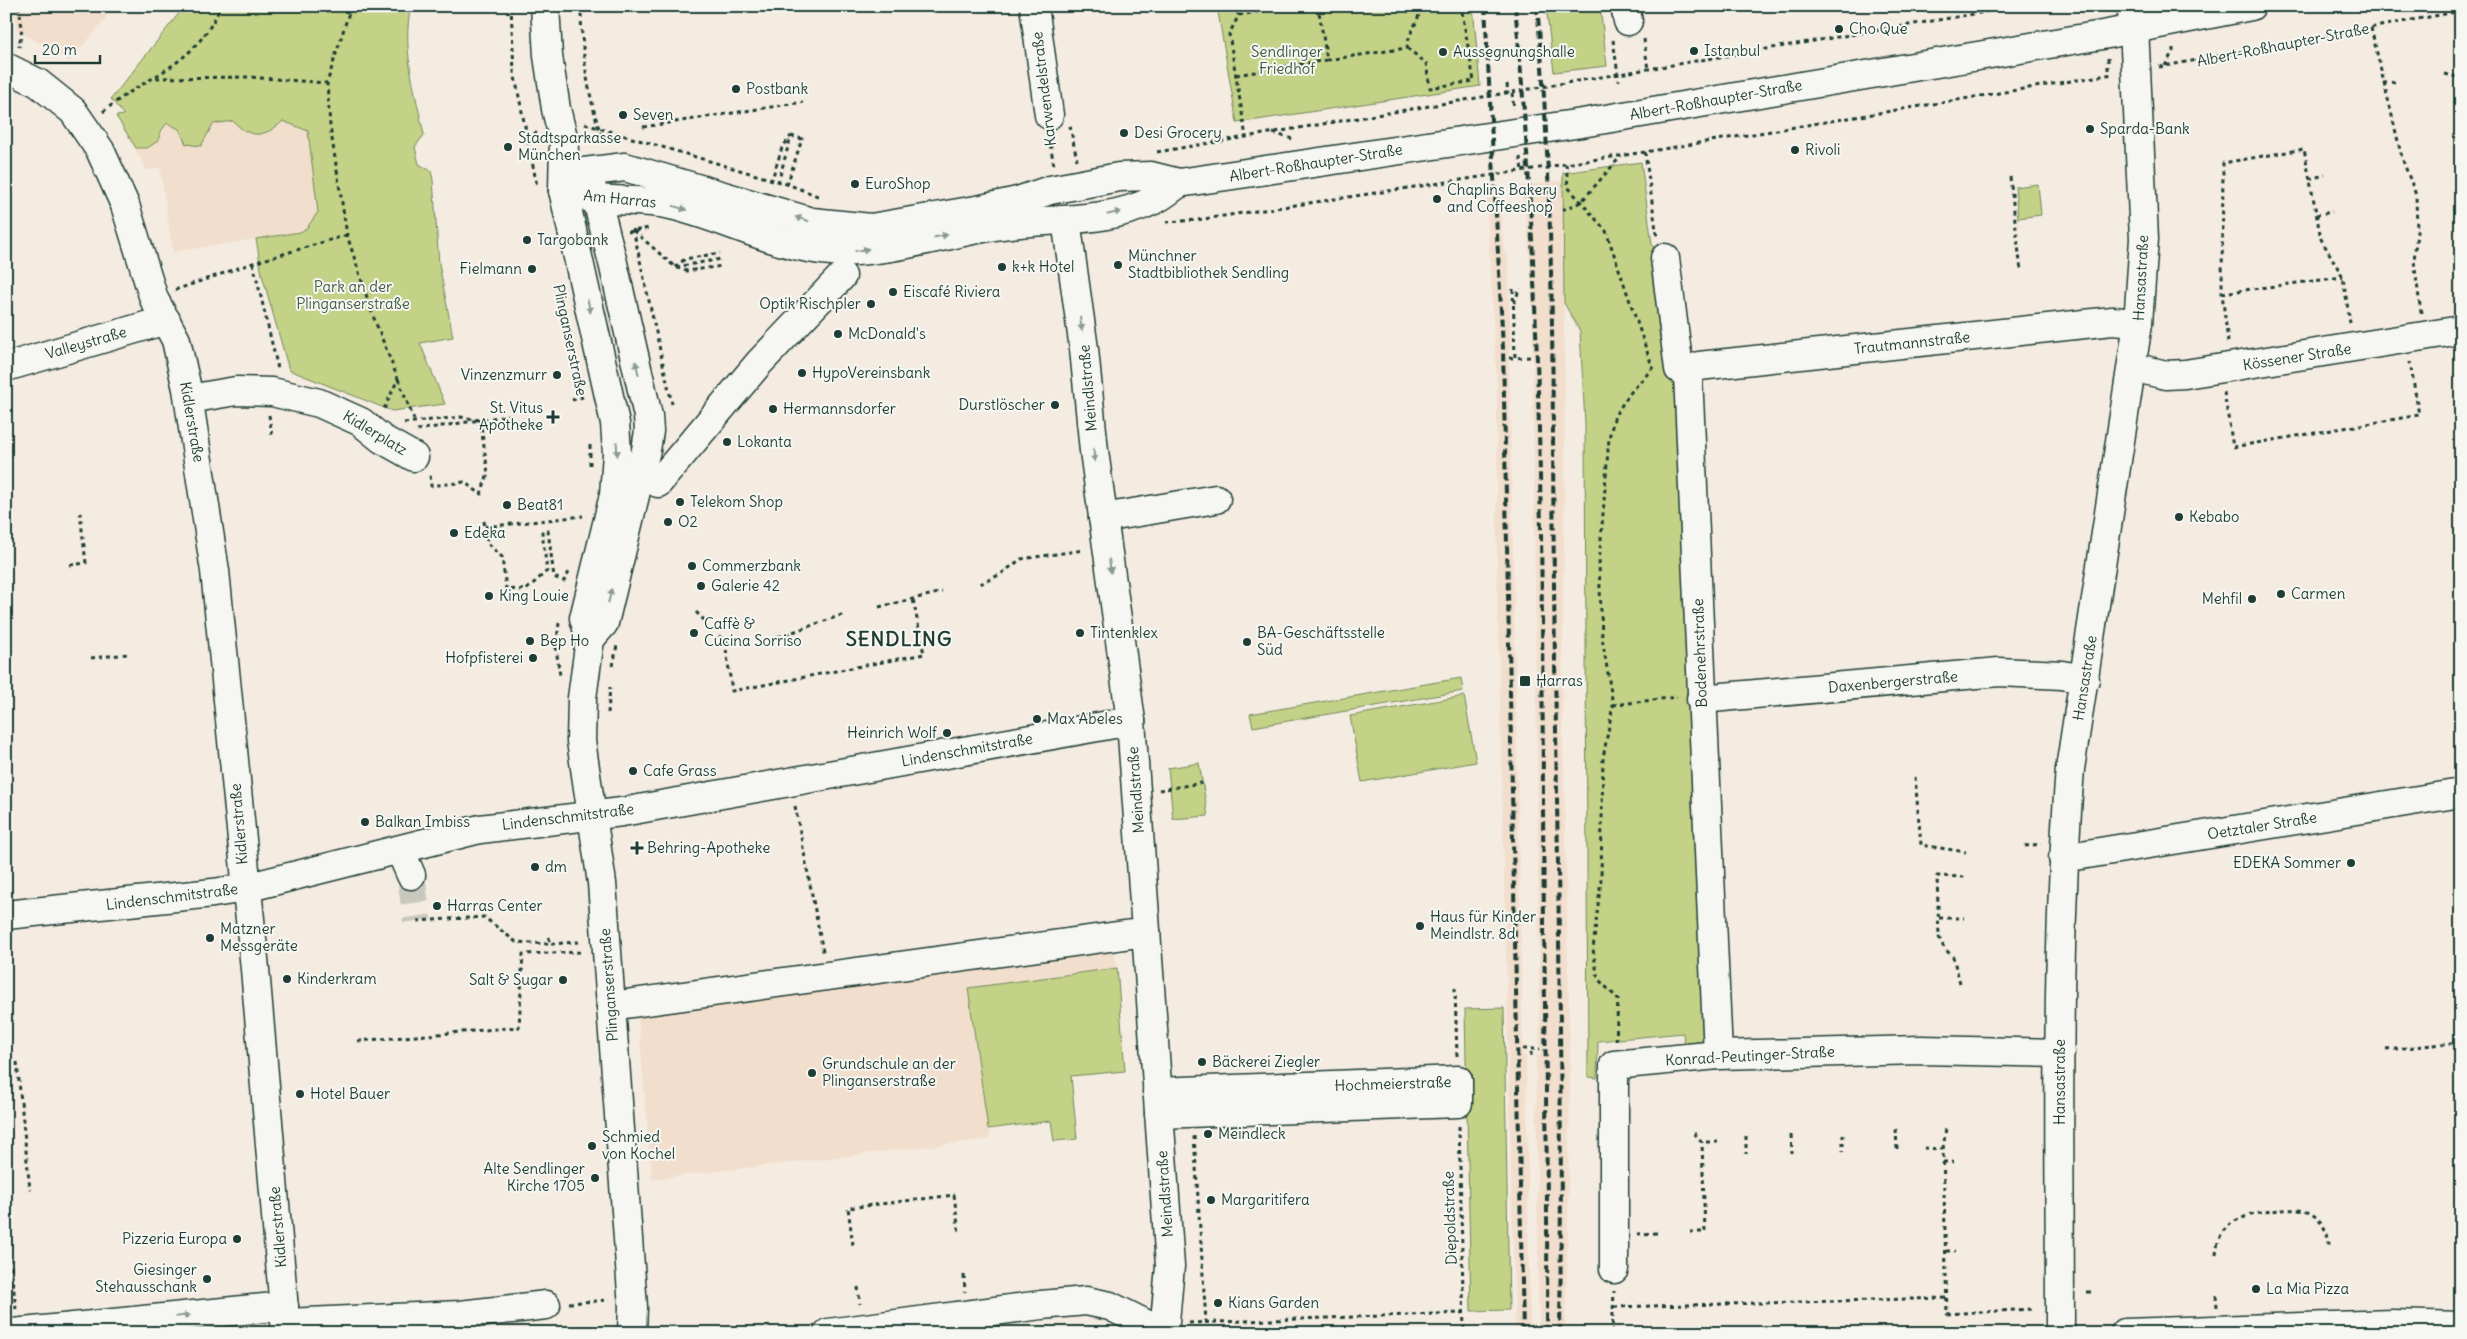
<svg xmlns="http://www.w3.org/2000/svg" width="2467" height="1339" font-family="Delius,sans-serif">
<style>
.built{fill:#f2decc}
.green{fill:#c3d286;stroke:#71885d}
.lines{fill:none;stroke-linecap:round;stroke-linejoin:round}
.minor-tunnel{stroke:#c9c8be;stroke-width:28;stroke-dasharray:28 14;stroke-linecap:butt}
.minor-casing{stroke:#1f3d34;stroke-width:31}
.major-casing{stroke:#1f3d34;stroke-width:31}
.path{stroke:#1f3d34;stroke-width:3;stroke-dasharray:4 4;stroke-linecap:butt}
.minor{stroke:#f6f6f2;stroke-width:28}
.major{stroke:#f6f6f2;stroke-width:28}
.rail{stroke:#1f3d34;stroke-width:4;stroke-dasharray:8 4;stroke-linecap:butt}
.oneway{fill:#8a9a93}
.poi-dot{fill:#1f3d34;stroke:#f6f6f2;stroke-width:2}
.labels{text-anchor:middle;stroke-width:4;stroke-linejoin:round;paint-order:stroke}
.poi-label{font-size:15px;fill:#1f3d34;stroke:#f6f6f2;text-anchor:start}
.street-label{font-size:15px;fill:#1f3d34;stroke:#f6f6f2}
.park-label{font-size:15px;fill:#405b44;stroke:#f6f6f2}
.district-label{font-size:20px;font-weight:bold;letter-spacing:1px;fill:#1f3d34;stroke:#f6f6f2}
</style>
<rect width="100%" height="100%" fill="#f4ebe1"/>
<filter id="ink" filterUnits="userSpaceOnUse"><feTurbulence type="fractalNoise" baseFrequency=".02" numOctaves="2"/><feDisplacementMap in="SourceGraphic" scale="10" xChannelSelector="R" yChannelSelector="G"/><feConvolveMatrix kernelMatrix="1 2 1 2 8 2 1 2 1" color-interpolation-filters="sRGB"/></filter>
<g filter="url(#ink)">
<g class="built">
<polygon points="14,6 110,6 105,20 70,61 17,30"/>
<polygon points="305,107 319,207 318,212 306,229 300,232 173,252 160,168 147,170 116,116"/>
<polygon points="1563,180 1565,457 1562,691 1570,1058 1568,1236 1565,1333 1539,1333 1536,1056 1540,1056 1532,294 1527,225 1520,186"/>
<polygon points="1499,188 1504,254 1508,254 1511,348 1509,348 1509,358 1523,1056 1526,1056 1530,1333 1515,1333 1497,579 1497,388 1486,190"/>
<polygon points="1115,950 1117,968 968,988 990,1139 652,1179 638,1016"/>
</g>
<g class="green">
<path d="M182,6H411C401,49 416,94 424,135L415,147L419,164L431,171L433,180L439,264L453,337L420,343L445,404L392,411L289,370L262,275L256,239L300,232L306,229L318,212L308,131L283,121C264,138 250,139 233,121L213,124L201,146L186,144L179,129L167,123L161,131L158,141L147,148H136L116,116L124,115L111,99L180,12Z"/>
<polygon points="1217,6 1473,6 1480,86 1237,123"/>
<polygon points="1546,6 1600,6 1607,66 1554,72"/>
<polygon points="1641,162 1652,244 1659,260 1679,395 1712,1041 1684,1043 1683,1033 1598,1041 1597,1078 1588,1077 1585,423 1580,331 1564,303 1563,173"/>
<polygon points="2038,184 2041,215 2018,218 2015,187"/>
<polygon points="1461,678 1463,691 1253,727 1250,714"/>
<polygon points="1464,696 1476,762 1362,782 1350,716"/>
<polygon points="1199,763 1208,816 1173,819 1168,768"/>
<polygon points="1117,968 1125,1071 1071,1076 1077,1139 1054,1141 1051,1121 988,1129 968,988"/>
<polygon points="1504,1008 1509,1310 1471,1311 1465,1009"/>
</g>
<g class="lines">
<polyline class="minor-tunnel" points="411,875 417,921"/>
<g class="minor-casing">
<g id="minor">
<polyline points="1034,6 1049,115"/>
<polyline points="1625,6 1628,21"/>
<polyline points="6,67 38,83 73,111 100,150 125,205 154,299 176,340 187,389 215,571 255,969 286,1333"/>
<polyline points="1066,220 1084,349 1094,451 1131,721 1170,1266 1164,1333"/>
<polyline points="1665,258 1679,369 1688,374"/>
<polyline points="6,367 166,320"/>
<polyline points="2132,367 2166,375 2185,374 2461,330"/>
<polyline points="1688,374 1718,1055"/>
<polyline points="1688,374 1699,366 2112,321 2138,323"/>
<polyline points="189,399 236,391 272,392 319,403 361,422 382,439 414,457"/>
<polyline points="658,483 759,363 842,276"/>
<polyline points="1103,518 1216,499"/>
<polyline points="1701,699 1999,672 2062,675 2085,679"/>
<polyline points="400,850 411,875"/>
<polyline points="2063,858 2461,793"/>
<polyline points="6,915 213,893 246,888 480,829 622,812 1131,721"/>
<polyline points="611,1006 1146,932"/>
<polyline points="1157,1092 1458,1080 1458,1103 1159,1114"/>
<polyline points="1614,1269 1614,1065 1718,1055 1921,1050 2060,1053"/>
<polyline points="286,1323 460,1315 546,1305"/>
<polyline points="13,1333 284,1306"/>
<polyline points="828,1333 1041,1305 1086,1301 1110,1306 1164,1333"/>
<path d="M2060,1333C2060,1145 2055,957 2070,769L2138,323L2144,239L2134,27L2131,6"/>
<polyline points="2125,1333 2392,1324 2461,1326"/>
</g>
</g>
<g class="major-casing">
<g id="major">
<polyline points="545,6 548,56 556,109 564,141 563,190 615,423 617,453 614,495 584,618 590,639 582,698 581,741 602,883 633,1307 632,1333"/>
<polyline points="563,190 584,172 625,167 812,222 871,228 982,209 1018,201 1050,190 1119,177 1151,176 1179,183 1582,123 2108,34 2251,6"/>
<path d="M563,190C599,205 634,197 671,205C724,217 775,247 831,251C878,255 946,234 995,226C1048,217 1104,225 1154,200C1163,196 1171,189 1179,183"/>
<polyline points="590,639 604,623 646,450 649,431 648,416 613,263 597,200 590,185"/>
</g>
</g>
<g class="path">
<polyline points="19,6 22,28 19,47"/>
<polyline points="351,6 327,83 330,126 347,235 373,316 398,379 384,409"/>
<polyline points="511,6 514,72 537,186"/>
<path d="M581,6C581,54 589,100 604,145"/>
<polyline points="1232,6 1239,15 1229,34 1246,137"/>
<polyline points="1239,15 1292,6"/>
<polyline points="2371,28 2402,158 2416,195 2417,232 2414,261 2421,313"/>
<polyline points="1644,39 1648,70"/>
<polyline points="1613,40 1619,81"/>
<polyline points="1407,48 1426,63 1430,88 1474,81 1461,6"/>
<polyline points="2108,58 2108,75"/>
<path d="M1327,60L1407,48C1409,30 1419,23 1421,6"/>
<polyline points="2165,66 2173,51 2173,44"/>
<polyline points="2159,67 2461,11"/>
<polyline points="2445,74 2461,78"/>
<polyline points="1236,75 1327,60 1318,6"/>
<polyline points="156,78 248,77 327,83"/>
<polyline points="2383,83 2396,82"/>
<polyline points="1507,84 1508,93"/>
<polyline points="1512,93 1514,109"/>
<path d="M103,112C150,72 193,69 221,6"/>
<polyline points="585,124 790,185 820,197"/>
<polyline points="1070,126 1077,160"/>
<polyline points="643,127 803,102"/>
<polyline points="1273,133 1296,140"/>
<polyline points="526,135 537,133"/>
<polyline points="1049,137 1054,166"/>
<polyline points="1157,152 2021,6"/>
<polyline points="1645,152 1657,237"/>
<polyline points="1520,157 1522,171"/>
<polyline points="1566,164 1568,187 1606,231 1653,369"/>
<polyline points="2010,177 2021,271"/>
<polyline points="2309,179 2325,175"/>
<polyline points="771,182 782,148 791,136"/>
<polyline points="778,183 791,136"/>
<polyline points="787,185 802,139 791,136"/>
<polyline points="1562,210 1581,202 1621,156"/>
<polyline points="2316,215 2332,212"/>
<polyline points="1166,222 1197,220 1645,152 2113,74"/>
<polyline points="633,229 672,404"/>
<polyline points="634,231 675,267 687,271 722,266"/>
<polyline points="628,232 649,228"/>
<polyline points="253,263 278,369"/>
<polyline points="675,267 685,259 720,253"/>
<polyline points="676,267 721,259"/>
<polyline points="1513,289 1515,358 1532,357"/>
<polyline points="175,290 253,263 347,235"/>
<polyline points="2222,293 2343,277"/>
<polyline points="1514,303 1520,288"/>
<polyline points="2228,342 2222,293 2223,163 2304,149 2321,239 2343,277 2350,323"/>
<polyline points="1509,358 1515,358"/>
<polyline points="398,379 415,422"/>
<polyline points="2224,392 2233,447 2419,415 2410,362"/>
<polyline points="572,400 583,397"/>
<polyline points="269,415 272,436"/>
<polyline points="404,423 461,417 480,420 511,415"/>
<polyline points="417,430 480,420 488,473 481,494 464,482 431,486 430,474"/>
<polyline points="590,465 590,441"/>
<polyline points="484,521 487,543 502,557 506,589 526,590 547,571 542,532 548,531 554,577 564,581 569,572"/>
<polyline points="485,527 583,516"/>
<polyline points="70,565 86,563 80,513"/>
<polyline points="980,584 1001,574 1021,559 1084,550"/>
<polyline points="879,607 942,592"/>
<polyline points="696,612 705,621"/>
<polyline points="559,623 556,648 560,676"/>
<polyline points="719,636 725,642 741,641"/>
<polyline points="778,637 842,615"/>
<polyline points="725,642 732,691 924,654 913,599"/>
<polyline points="91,658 128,654"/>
<polyline points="613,666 617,645"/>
<polyline points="1613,705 1677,697"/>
<polyline points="608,713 610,687"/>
<polyline points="1915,777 1921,845 1966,852"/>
<polyline points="1159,790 1202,783"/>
<polyline points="795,806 823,952"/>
<polyline points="2025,846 2041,844"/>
<polyline points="1939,918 1964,918"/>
<polyline points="417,921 484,917 516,942 550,944"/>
<polyline points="549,937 550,944 579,942"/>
<polyline points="1960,983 1953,957 1944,948 1939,937 1937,876 1965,877"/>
<polyline points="1455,988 1457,1057"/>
<polyline points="358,1041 519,1027 523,954 580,952"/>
<polyline points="1616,1041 1618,999 1598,979 1593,949 1601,879 1603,758 1613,705 1602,637 1599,564 1609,438 1615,415 1631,392 1652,369"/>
<polyline points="1523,1049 1540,1049"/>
<polyline points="2386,1050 2461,1042"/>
<polyline points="1531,1056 1531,1049"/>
<polyline points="17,1062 30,1190"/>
<polyline points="1459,1126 1464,1333"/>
<polyline points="1896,1129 1897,1149"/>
<polyline points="1694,1133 1702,1142 1719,1142"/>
<polyline points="1843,1134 1843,1151"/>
<polyline points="1791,1135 1792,1153"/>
<polyline points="1194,1136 1206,1322"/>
<polyline points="1746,1136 1746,1154"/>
<polyline points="1924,1148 1943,1149 1947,1314 2033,1309"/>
<polyline points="1943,1149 1946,1128"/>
<polyline points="1943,1162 1953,1162"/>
<polyline points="1690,1232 1705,1232 1702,1142"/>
<polyline points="1637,1234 1659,1233"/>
<polyline points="853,1245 848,1208 954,1195 959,1233"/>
<polyline points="1946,1251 1955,1251"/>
<path d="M2216,1254C2217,1243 2220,1232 2230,1224C2245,1213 2286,1207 2304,1211C2319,1214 2329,1232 2329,1246"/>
<polyline points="10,1258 16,1309"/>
<polyline points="964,1275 965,1292"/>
<polyline points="858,1287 860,1304"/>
<polyline points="2087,1292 2091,1292"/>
<polyline points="2216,1295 2217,1307"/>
<polyline points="569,1303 609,1300"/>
<polyline points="1614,1307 1947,1298"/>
<polyline points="1189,1323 1463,1313"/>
<polyline points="1612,1333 1614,1291"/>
</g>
<use href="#minor" class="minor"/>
<use href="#major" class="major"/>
<g class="rail">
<polyline points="1485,6 1503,348 1523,1333"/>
<path d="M1515,6C1541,272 1542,539 1543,806C1544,981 1548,1157 1547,1333"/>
<path d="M1537,6C1555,199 1552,393 1554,586C1557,835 1563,1084 1560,1333"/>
</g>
</g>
<defs><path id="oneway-solid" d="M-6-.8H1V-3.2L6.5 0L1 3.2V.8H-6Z" transform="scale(1.25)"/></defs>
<g class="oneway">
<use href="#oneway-solid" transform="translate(680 208) rotate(17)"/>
<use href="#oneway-solid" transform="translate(1114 213) rotate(-13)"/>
<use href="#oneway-solid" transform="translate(802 219) rotate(-163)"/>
<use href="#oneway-solid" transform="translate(941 236) rotate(-11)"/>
<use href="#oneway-solid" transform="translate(862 250) rotate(-8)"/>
<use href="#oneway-solid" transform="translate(589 306) rotate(77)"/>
<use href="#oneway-solid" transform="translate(1081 324) rotate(82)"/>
<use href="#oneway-solid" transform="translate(637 368) rotate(-103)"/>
<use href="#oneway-solid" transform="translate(617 449) rotate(87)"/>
<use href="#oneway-solid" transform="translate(1094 455) rotate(83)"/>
<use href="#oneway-solid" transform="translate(1110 566) rotate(82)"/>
<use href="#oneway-solid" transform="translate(610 596) rotate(-76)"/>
<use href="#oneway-solid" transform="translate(183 1316) rotate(-6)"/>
</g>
</g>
<g class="poi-dot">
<circle cx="1839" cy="29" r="5"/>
<circle cx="1694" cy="51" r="5"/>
<circle cx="1443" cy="52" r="5"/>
<circle cx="736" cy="89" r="5"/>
<circle cx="623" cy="115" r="5"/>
<circle cx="2090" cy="129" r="5"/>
<circle cx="1124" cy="133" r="5"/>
<circle cx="508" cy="147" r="5"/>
<circle cx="1795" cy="150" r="5"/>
<circle cx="855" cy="184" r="5"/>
<circle cx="1437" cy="199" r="5"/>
<circle cx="527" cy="240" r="5"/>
<circle cx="1118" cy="265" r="5"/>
<circle cx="1002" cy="267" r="5"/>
<circle cx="532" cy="269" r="5"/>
<circle cx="893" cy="292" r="5"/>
<circle cx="871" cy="304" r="5"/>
<circle cx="838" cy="334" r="5"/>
<circle cx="802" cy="373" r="5"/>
<circle cx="557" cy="375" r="5"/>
<circle cx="1055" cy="405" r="5"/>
<circle cx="773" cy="409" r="5"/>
<path d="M550.5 409.5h5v5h5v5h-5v5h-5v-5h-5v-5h5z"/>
<circle cx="727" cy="442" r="5"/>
<circle cx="680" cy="502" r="5"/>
<circle cx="507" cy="505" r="5"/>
<circle cx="2179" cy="517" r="5"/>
<circle cx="668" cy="522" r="5"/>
<circle cx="454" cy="533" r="5"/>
<circle cx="692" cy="566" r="5"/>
<circle cx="701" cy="586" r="5"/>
<circle cx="2281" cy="594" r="5"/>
<circle cx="489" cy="596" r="5"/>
<circle cx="2252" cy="599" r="5"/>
<circle cx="694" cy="633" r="5"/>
<circle cx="1080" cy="633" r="5"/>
<circle cx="530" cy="641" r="5"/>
<circle cx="1247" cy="642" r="5"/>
<circle cx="533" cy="658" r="5"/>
<rect x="1519" y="675" width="12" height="12" rx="2.5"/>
<circle cx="1037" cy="719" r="5"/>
<circle cx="947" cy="733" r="5"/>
<circle cx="633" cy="771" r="5"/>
<circle cx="365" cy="822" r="5"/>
<path d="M634.5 840.5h5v5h5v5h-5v5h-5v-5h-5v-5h5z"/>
<circle cx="2351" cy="863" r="5"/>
<circle cx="535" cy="867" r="5"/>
<circle cx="437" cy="906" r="5"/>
<circle cx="1420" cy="926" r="5"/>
<circle cx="210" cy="938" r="5"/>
<circle cx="287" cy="979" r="5"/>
<circle cx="563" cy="980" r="5"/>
<circle cx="1202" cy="1062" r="5"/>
<circle cx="812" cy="1073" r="5"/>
<circle cx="300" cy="1094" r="5"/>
<circle cx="1208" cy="1134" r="5"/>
<circle cx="592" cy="1146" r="5"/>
<circle cx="595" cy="1178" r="5"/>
<circle cx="1211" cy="1200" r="5"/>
<circle cx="237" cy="1239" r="5"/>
<circle cx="207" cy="1279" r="5"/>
<circle cx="2256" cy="1289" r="5"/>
<circle cx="1218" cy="1303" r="5"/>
</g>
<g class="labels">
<g class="poi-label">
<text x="1849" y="34">Cho Que</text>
<text x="1704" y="56">Istanbul</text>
<text x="1453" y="57">Aussegnungshalle</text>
<text x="746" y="94">Postbank</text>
<text x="633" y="120">Seven</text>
<text x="2100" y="134">Sparda-Bank</text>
<text x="1134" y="138">Desi Grocery</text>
<text x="518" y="143">Stadtsparkasse<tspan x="518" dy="17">München</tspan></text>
<text x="1805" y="155">Rivoli</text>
<text x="865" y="189">EuroShop</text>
<text x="1447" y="195">Chaplins Bakery<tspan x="1447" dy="17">and Coffeeshop</tspan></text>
<text x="537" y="245">Targobank</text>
<text x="1128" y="261">Münchner<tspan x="1128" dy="17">Stadtbibliothek Sendling</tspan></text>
<text x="1012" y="272">k+k Hotel</text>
<text x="522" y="274" text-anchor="end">Fielmann</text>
<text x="903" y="297">Eiscafé Riviera</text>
<text x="861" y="309" text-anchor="end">Optik Rischpler</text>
<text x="848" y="339">McDonald's</text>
<text x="812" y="378">HypoVereinsbank</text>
<text x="547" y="380" text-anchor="end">Vinzenzmurr</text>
<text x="1045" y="410" text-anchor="end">Durstlöscher</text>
<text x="543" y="413" text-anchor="end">St. Vitus<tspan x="543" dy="17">Apotheke</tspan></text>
<text x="783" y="414">Hermannsdorfer</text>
<text x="737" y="447">Lokanta</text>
<text x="690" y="507">Telekom Shop</text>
<text x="517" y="510">Beat81</text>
<text x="2189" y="522">Kebabo</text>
<text x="678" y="527">O2</text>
<text x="464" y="538">Edeka</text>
<text x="702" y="571">Commerzbank</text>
<text x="711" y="591">Galerie 42</text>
<text x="2291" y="599">Carmen</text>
<text x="499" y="601">King Louie</text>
<text x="2242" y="604" text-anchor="end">Mehfil</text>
<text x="704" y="629">Caffè &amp;<tspan x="704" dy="17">Cucina Sorriso</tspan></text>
<text x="1090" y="638">Tintenklex</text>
<text x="1257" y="638">BA-Geschäftsstelle<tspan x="1257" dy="17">Süd</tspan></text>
<text x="540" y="646">Bep Ho</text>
<text x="523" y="663" text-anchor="end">Hofpfisterei</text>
<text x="1536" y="686">Harras</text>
<text x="1047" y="724">Max Abeles</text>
<text x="937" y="738" text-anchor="end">Heinrich Wolf</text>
<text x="643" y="776">Cafe Grass</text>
<text x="375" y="827">Balkan Imbiss</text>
<text x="647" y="853">Behring-Apotheke</text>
<text x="2341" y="868" text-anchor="end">EDEKA Sommer</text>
<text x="545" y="872">dm</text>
<text x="447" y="911">Harras Center</text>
<text x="1430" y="922">Haus für Kinder<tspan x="1430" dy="17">Meindlstr. 8d</tspan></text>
<text x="220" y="934">Matzner<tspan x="220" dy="17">Messgeräte</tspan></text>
<text x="297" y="984">Kinderkram</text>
<text x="553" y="985" text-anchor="end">Salt &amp; Sugar</text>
<text x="1212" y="1067">Bäckerei Ziegler</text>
<text x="822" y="1069">Grundschule an der<tspan x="822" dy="17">Plinganserstraße</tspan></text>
<text x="310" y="1099">Hotel Bauer</text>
<text x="1218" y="1139">Meindleck</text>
<text x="602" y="1142">Schmied<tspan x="602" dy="17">von Kochel</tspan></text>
<text x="585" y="1174" text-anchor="end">Alte Sendlinger<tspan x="585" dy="17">Kirche 1705</tspan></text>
<text x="1221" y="1205">Margaritifera</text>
<text x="227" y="1244" text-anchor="end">Pizzeria Europa</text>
<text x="197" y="1275" text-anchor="end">Giesinger<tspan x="197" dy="17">Stehausschank</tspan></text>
<text x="2266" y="1294">La Mia Pizza</text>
<text x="1228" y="1308">Kians Garden</text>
</g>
<g class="street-label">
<text transform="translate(2283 45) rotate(-11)" y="5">Albert-Roßhaupter-Straße</text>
<text transform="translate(1044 89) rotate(-97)" y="5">Karwendelstraße</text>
<text transform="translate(1716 100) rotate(-10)" y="5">Albert-Roßhaupter-Straße</text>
<text transform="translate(1316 163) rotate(-9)" y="5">Albert-Roßhaupter-Straße</text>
<text transform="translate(620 199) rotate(6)" y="5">Am Harras</text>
<text transform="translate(2141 278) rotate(-87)" y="5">Hansastraße</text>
<text transform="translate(570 340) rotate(78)" y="5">Plinganserstraße</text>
<text transform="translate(86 343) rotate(-16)" y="5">Valleystraße</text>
<text transform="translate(1912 343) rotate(-6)" y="5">Trautmannstraße</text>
<text transform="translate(2297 357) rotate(-9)" y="5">Kössener Straße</text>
<text transform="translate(1088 388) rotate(-95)" y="5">Meindlstraße</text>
<text transform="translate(192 422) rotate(80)" y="5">Kidlerstraße</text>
<text transform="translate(375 433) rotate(31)" y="5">Kidlerplatz</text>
<text transform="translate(1700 653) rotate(-92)" y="5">Bodenehrstraße</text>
<text transform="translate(2085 678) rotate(-81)" y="5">Hansastraße</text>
<text transform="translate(1893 682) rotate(-5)" y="5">Daxenbergerstraße</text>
<text transform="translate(967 750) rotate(-10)" y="5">Lindenschmitstraße</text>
<text transform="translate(1136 790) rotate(-94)" y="5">Meindlstraße</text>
<text transform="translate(568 817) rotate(-7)" y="5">Lindenschmitstraße</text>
<text transform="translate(239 824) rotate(-95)" y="5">Kidlerstraße</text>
<text transform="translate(2262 826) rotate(-9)" y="5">Oetztaler Straße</text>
<text transform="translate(172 897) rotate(-7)" y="5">Lindenschmitstraße</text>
<text transform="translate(609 985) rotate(-94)" y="5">Plinganserstraße</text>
<text transform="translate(1750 1056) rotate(-3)" y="5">Konrad-Peutinger-Straße</text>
<text transform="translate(2060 1082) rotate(-90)" y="5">Hansastraße</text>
<text transform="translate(1393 1084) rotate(-2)" y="5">Hochmeierstraße</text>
<text transform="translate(1165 1194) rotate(-94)" y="5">Meindlstraße</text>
<text transform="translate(1450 1218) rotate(-92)" y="5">Diepoldstraße</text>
<text transform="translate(278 1227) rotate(-95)" y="5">Kidlerstraße</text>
</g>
<g class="park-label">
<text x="1287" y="57">Sendlinger<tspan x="1287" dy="17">Friedhof</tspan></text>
<text x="353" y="292">Park an der<tspan x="353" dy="17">Plinganserstraße</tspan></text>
</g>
<g class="district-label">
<text x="899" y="646">SENDLING</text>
</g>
</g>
<rect width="2467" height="1339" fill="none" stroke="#f6f6f2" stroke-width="25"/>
<rect x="12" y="12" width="2442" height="1314" fill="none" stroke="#1f3d34" stroke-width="2" filter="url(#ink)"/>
<path d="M35 55v8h65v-8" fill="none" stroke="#1f3d34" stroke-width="2.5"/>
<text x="42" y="55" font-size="15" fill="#1f3d34" stroke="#f6f6f2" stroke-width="4" paint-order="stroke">20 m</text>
</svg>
